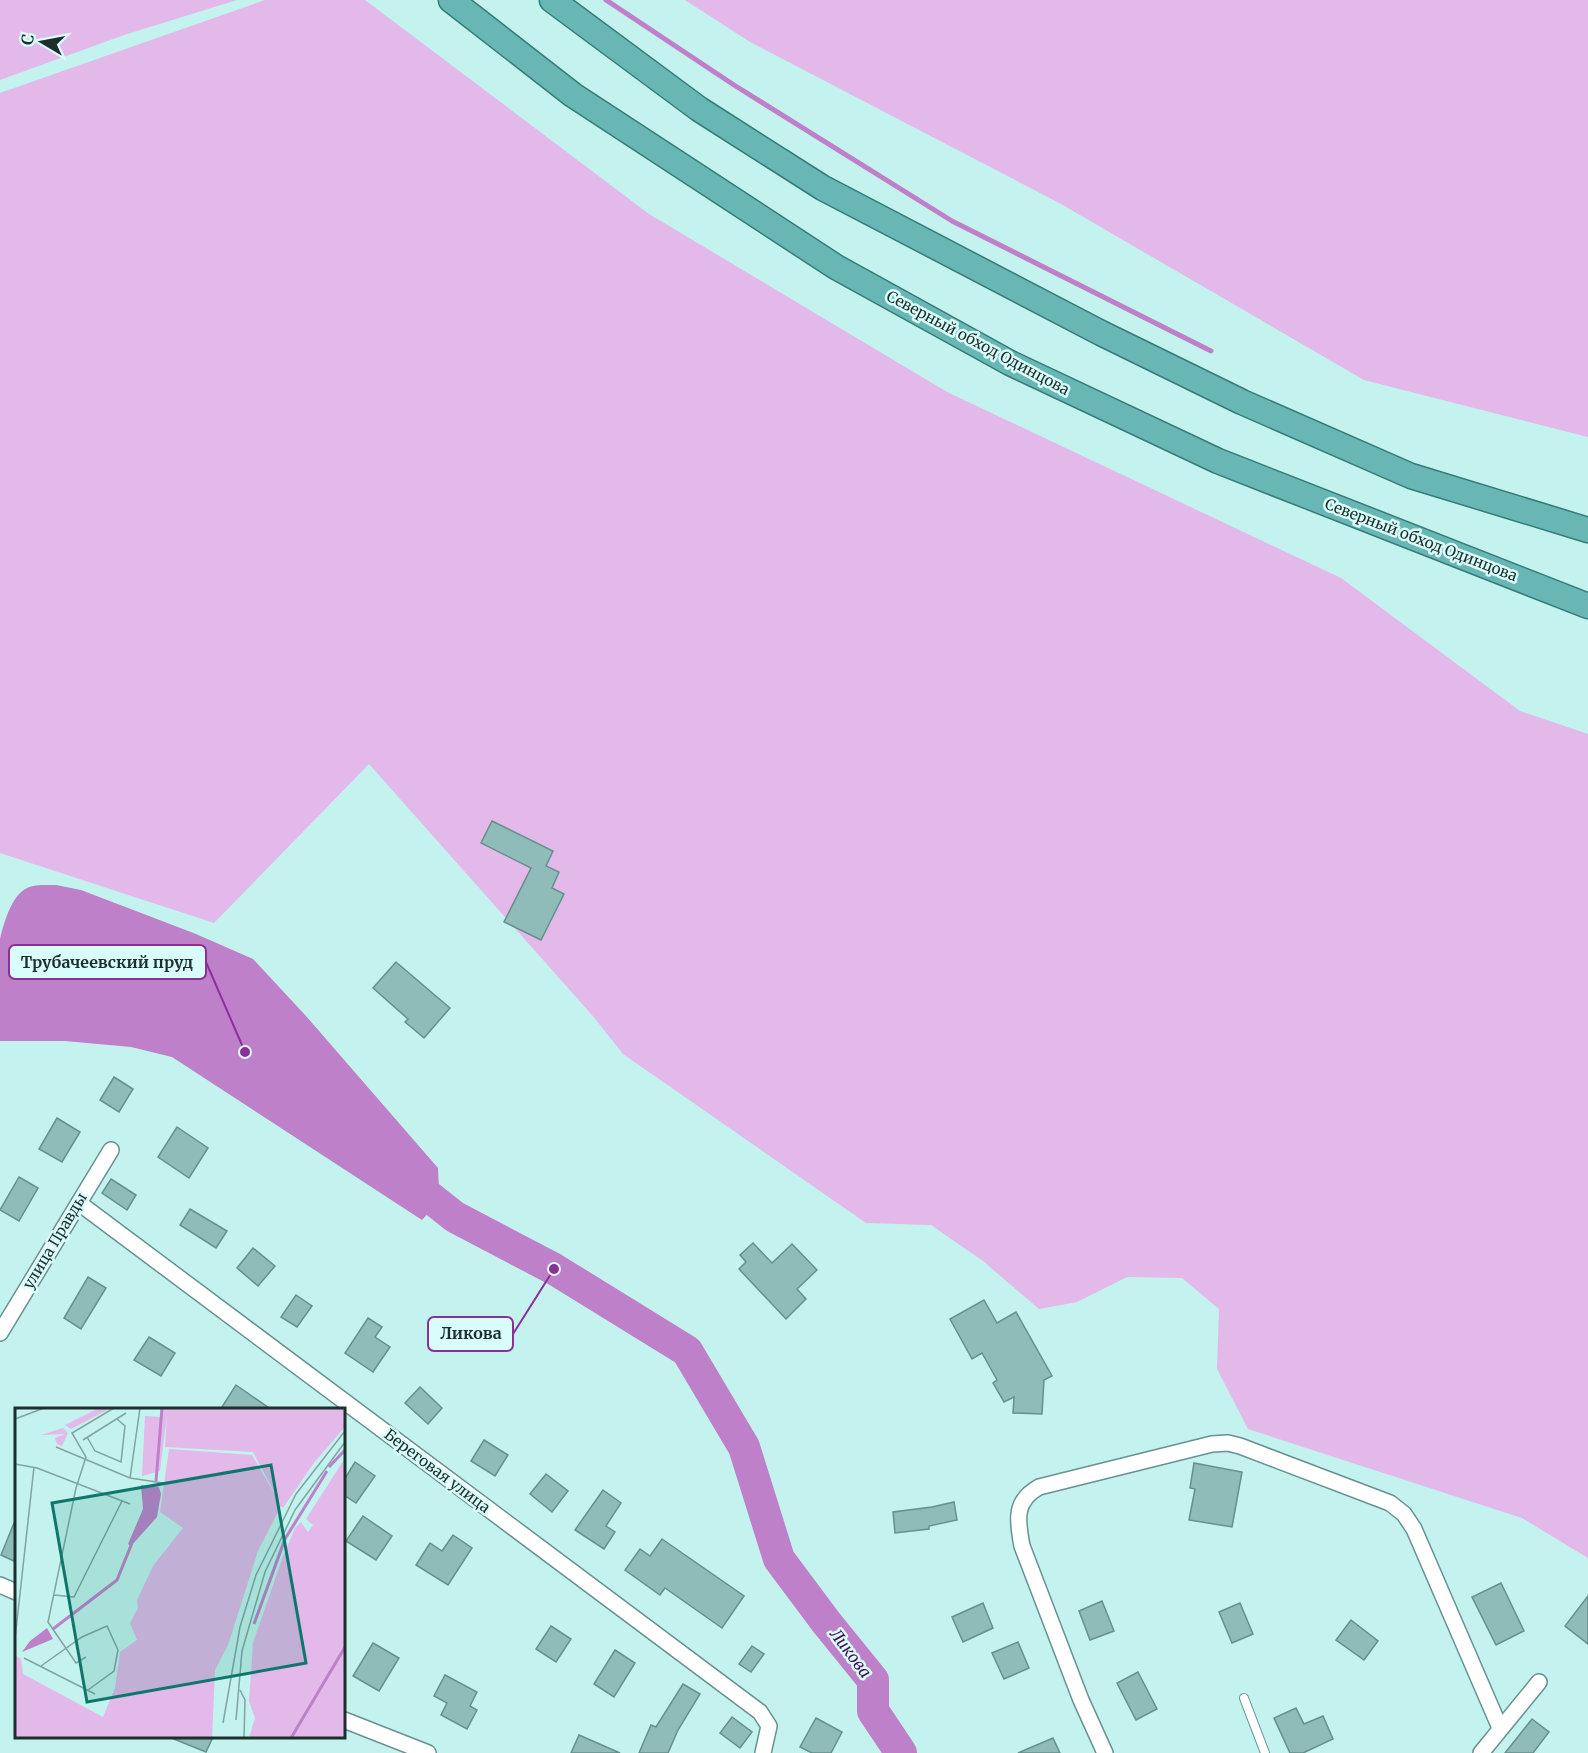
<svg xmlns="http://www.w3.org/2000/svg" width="1588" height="1753" font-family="Merriweather,serif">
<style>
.green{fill:#e2b9e9}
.water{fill:#be81c9}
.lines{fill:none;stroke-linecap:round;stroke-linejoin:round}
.stream{stroke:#be81c9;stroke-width:5}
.river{stroke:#be81c9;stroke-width:32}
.building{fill:#8fbbb8;stroke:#65908d;stroke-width:1.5}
.service-casing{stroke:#67928f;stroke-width:10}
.minor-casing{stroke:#67928f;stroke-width:18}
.trunk-casing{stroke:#357c78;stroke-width:27}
.service{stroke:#fff;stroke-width:8}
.minor{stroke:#fff;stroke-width:15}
.trunk{stroke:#68b7b4;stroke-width:24}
.labels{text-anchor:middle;stroke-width:5;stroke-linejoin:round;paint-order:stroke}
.street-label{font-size:15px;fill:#1d2f2d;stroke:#d9fdfa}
.water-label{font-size:16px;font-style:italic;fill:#440b4e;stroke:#d9fdfa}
.inset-river{fill:none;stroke:#be81c9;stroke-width:3}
.inset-road{fill:none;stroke:#81a4a1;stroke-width:1.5}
.view{fill:#0f766e;fill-opacity:0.15;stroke:#0f766e;stroke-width:3}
.inset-edge{fill:none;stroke:#1d2f2d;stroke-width:3}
.leader{fill:none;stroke:#8b309b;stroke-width:2}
.callout-dot{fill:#8b309b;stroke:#d9fdfa;stroke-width:2}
.callout{fill:#d9fdfa;stroke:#8b309b;stroke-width:2}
.callout-label{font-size:16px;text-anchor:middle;font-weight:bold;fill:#1d2f2d}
</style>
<rect width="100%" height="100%" fill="#c4f2ee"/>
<g class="green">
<polygon points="0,0 237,0 124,35 0,80"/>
<polygon points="265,0 365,0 649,214 947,392 1341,578 1520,711 1588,734 1588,1558 1522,1518 1248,1429 1217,1369 1219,1309 1182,1278 1127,1277 1077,1302 1039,1309 983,1261 931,1225 866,1223 623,1054 592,1015 369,764 214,923 0,853 0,93"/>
<polygon points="685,0 1588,0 1588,437 1364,380 1061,204 750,42"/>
</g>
<path class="water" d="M56,885L81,890L196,934L253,959L306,1016L438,1168C439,1195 442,1200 422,1220L172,1057L131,1047L65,1041H0V939C4,923 11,896 27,888C34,884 48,885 56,885Z"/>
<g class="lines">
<polyline class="stream" points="606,0 734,85 952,221 1211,351"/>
<polyline class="river" points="403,1176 455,1217 554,1269 687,1351 744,1447 779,1559 826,1622 873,1680 873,1711 901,1753"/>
</g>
<g class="building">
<polygon points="492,821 553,851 546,866 559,872 552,888 564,894 541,940 504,922 531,868 481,843"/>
<polygon points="396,962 450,1008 424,1038 405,1022 408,1019 373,988"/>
<polygon points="114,1077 133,1089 119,1112 100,1100"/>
<polygon points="57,1118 80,1132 62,1162 39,1149"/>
<polygon points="177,1127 208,1148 189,1178 158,1157"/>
<polygon points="19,1177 38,1188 19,1221 0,1210"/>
<polygon points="111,1179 136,1195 127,1210 102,1193"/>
<polygon points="190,1209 227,1231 216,1248 180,1225"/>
<polygon points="753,1243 772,1263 792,1244 817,1270 797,1289 806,1299 786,1319 739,1269 746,1262 740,1255"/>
<polygon points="253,1248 275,1266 258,1286 237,1268"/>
<polygon points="88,1277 106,1288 81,1329 64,1318"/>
<polygon points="296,1295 312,1306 297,1327 281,1317"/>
<polygon points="984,1300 997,1323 1016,1312 1052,1376 1044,1380 1042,1414 1013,1413 1014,1397 1004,1402 993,1383 997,1380 982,1353 972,1359 950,1319"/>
<polygon points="368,1318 382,1327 375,1337 390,1347 373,1372 345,1353"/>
<polygon points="149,1337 175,1353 161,1376 134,1360"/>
<polygon points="236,1385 272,1410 220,1410"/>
<polygon points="420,1387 442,1408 428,1424 405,1403"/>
<polygon points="484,1440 508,1455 495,1476 471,1461"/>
<polygon points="355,1462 375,1476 356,1503 344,1495 344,1480"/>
<polygon points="1194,1463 1242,1472 1232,1527 1189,1520 1195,1489 1190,1488"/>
<polygon points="546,1474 568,1491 552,1512 530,1494"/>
<polygon points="603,1490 621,1503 606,1526 615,1532 604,1549 575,1530"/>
<polygon points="954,1502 957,1520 929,1526 929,1529 895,1533 893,1512 932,1507"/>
<polygon points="363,1516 392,1536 376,1560 346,1541"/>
<polygon points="16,1518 16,1562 1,1555"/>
<polygon points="453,1535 472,1548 448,1585 416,1565 430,1543 442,1551"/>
<polygon points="662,1539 744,1596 722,1628 665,1588 660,1595 625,1570 640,1549 650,1556"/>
<polygon points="1501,1583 1524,1631 1496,1645 1472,1597"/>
<polygon points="1588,1596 1588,1644 1565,1626"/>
<polygon points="1102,1601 1114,1631 1090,1640 1079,1611"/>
<polygon points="983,1603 993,1628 963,1642 952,1617"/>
<polygon points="1240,1603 1253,1634 1232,1643 1219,1612"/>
<polygon points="1351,1620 1378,1641 1364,1660 1336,1640"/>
<polygon points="551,1626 571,1639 556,1662 536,1649"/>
<polygon points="1018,1642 1029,1668 1004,1679 992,1653"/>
<polygon points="373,1643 399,1658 379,1691 353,1676"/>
<polygon points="752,1646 764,1654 751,1672 739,1664"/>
<polygon points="615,1650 635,1663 614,1697 594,1684"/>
<polygon points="1138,1672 1157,1709 1136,1720 1117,1683"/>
<polygon points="445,1675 477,1692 470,1706 477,1710 467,1729 441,1715 447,1703 434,1696"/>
<polygon points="683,1684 700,1694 678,1730 668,1753 639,1753 651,1725 656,1727"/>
<polygon points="1296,1708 1304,1724 1323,1716 1333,1739 1303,1753 1290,1753 1274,1718"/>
<polygon points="732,1717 752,1732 740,1748 720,1733"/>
<polygon points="816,1718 842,1732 831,1753 812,1753 800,1747"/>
<polygon points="1532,1719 1549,1732 1533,1753 1505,1753"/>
<polygon points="579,1735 620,1753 571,1753"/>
<polygon points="169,1737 213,1737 206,1752"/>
<polygon points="1053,1738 1060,1753 1018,1753"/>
</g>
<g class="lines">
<g class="service-casing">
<polyline id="service" points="1244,1698 1265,1753"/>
</g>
<g class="minor-casing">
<g id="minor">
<polyline points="79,1203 760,1712 769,1726 763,1753"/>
<polyline points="0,1333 111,1150"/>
<polyline points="0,1585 16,1592"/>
<polyline points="344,1720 428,1753"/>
<path d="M1105,1753L1081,1700L1022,1546C1017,1520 1014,1501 1039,1487L1212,1444L1228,1443L1240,1446L1390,1503L1404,1514L1414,1529L1500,1728"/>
<polyline points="1481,1753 1539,1682"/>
</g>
</g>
<g class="trunk-casing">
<g id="trunk">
<polyline points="451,0 573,95 836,267 1010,363 1218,461 1588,606"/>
<polyline points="552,0 699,109 823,188 1101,333 1242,402 1411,476 1588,530"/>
</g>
</g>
<use href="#service" class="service"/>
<use href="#minor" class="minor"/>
<use href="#trunk" class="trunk"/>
</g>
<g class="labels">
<g class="street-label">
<text transform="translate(978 343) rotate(28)" y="5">Северный обход Одинцова</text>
<text transform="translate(1421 540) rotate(21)" y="5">Северный обход Одинцова</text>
<text transform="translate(55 1241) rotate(-59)" y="5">улица Правды</text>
<text transform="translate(437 1471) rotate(37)" y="5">Береговая улица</text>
</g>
<g class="water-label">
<text transform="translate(851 1653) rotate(53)" y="6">Ликова</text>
</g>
</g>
<g transform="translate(15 1408)">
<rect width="330" height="330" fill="#c4f2ee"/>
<path d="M84,0H96L56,21L50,17ZM146,0H330V19L298,56L268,100L266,98L243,143L213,237L200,262L197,330H0V247L6,251L8,266L88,309L100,280L105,244L122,232L115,215L123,200L122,192L138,158L168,120L145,104L154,41L237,47L265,95L238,44L150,39L152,6L145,63L127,68L130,8L145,9ZM48,20L53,25L47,38L42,36L40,30L50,26L26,27ZM330,50V330H234L240,310L234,293L238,235L267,151L280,120L286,114L293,124L298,117L291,111Z" fill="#e2b9e9"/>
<path d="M126,77L144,79L146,86L142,109L116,138L113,136L128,101ZM32,220L38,231L7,244L15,233Z" fill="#be81c9"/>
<path class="inset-river" d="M314,59L330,42M141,73L147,0M239,216L270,131L312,63M38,221L102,172L117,135M276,330L330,239"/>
<path class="inset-road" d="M0,11L29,0M72,29L80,43L106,54L110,18L102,11M68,32L111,5M41,39L115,70L148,75M0,56L22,60L115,96M115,70L125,0M39,187L59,189L107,93M0,231L19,59M71,249L61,255L33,214L61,80L71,49L57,25L99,0M9,250L80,286M26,258L67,229L92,218L103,242L99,263L73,282M225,282L230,292L229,330M221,312L227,243L250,164L280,102L330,34M208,315L225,219L241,167L281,86L330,23"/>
<path class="view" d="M256,57L291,255L72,294L37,95Z"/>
<rect width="330" height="330" class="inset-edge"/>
</g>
<path class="leader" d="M245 1052L206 962M554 1269L513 1334"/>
<g class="callout-dot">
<circle cx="245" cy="1052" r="6"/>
<circle cx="554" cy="1269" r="6"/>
</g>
<g class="callout">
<rect x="9" y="945" width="197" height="34" rx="6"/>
<rect x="428" y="1317" width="85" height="34" rx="6"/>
</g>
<g class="callout-label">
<text x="107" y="968">Трубачеевский пруд</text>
<text x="471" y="1339">Ликова</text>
</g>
<g transform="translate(42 42) rotate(280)" stroke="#d9fdfa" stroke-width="4.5" paint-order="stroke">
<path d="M0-4.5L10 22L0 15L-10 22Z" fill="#1d2f2d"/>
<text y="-9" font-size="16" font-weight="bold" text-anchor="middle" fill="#1d2f2d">С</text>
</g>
</svg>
